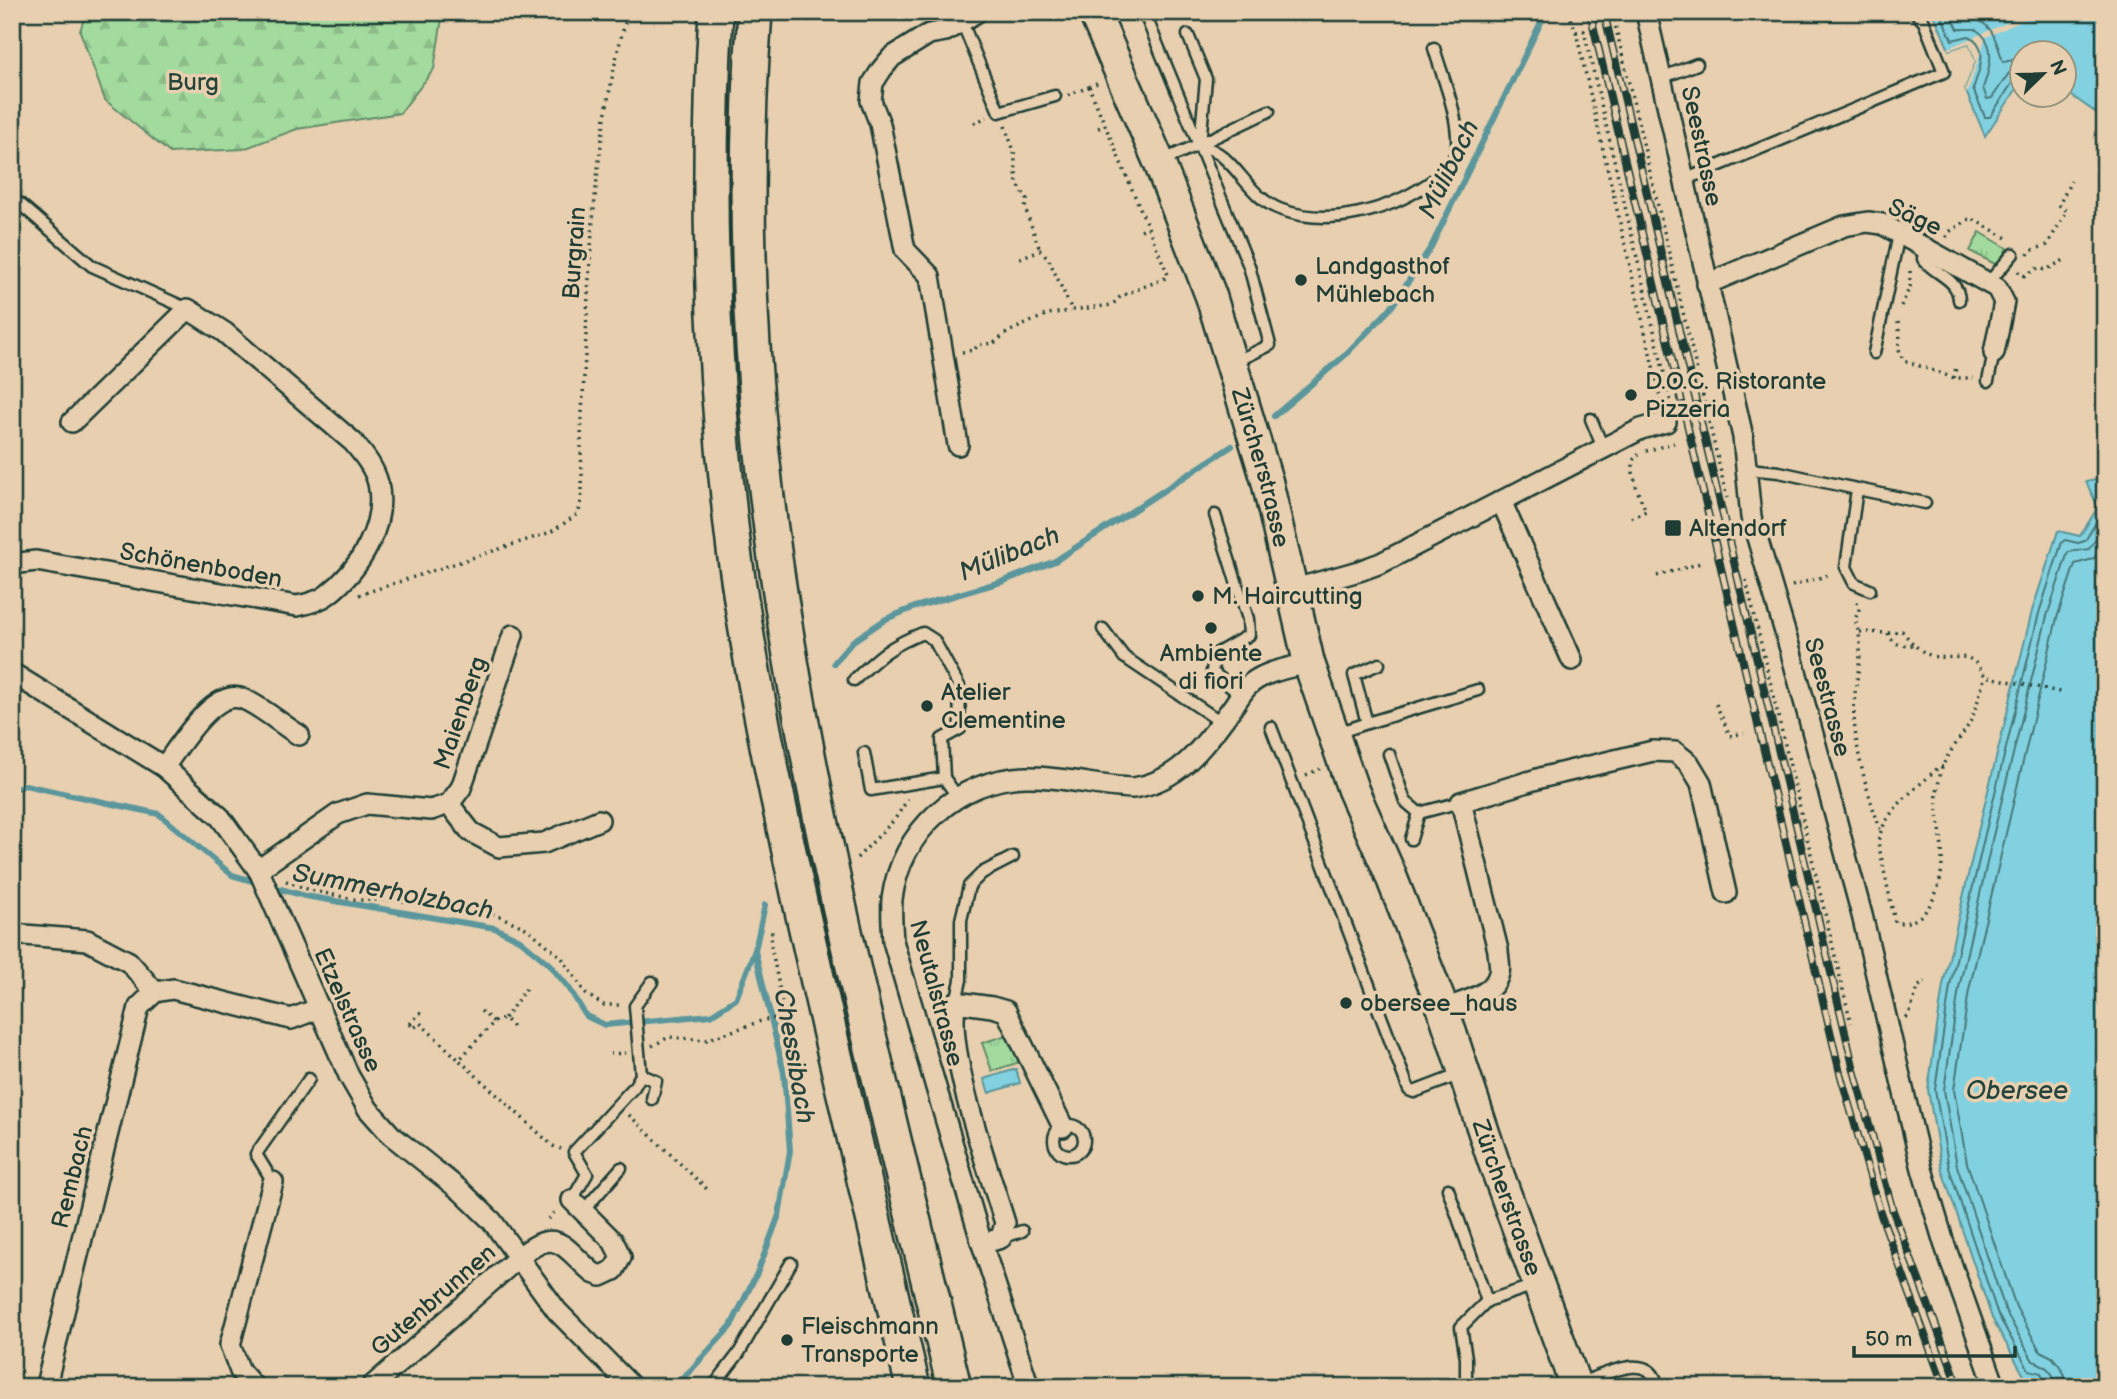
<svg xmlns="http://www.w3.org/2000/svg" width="2117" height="1399" font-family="'Balsamiq Sans',sans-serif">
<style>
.forest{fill:url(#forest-firs);stroke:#618c69;stroke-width:2}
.park{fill:url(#park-tufts);stroke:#618c69;stroke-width:2}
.water{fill:#82d1e0;stroke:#5a969b;stroke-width:2}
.pier{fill:#e7cfaf}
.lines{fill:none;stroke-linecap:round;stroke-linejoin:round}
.shore{stroke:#477879;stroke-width:2}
.stream{stroke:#5a969b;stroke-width:6}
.lane-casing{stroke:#1f3d34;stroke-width:15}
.street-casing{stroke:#1f3d34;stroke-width:24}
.primary-casing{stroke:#1f3d34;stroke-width:35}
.highway-casing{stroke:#1f3d34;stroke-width:38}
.path{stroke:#1f3d34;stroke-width:3.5;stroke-dasharray:2 5;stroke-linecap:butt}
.lane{stroke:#e7cfaf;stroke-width:10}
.street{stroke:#e7cfaf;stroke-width:19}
.primary{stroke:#e7cfaf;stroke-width:30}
.highway{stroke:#e7cfaf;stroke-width:33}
.rail-casing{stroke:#1f3d34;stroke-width:8}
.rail{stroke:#e7cfaf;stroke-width:5;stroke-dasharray:16;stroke-linecap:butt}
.poi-dot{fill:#1f3d34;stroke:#e7cfaf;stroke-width:2.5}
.labels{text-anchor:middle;stroke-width:7;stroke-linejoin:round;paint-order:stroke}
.park-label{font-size:24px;fill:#264539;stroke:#e7cfaf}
.street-label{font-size:24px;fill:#1f3d34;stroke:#e7cfaf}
.poi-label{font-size:24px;fill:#1f3d34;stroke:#e7cfaf;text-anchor:start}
.water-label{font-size:26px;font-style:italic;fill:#24443d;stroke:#e7cfaf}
</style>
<defs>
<pattern id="forest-firs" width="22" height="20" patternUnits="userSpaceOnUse" patternTransform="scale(1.75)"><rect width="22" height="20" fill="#a3db9e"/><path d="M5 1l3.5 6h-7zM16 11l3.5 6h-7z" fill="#8cbd89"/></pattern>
<pattern id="park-tufts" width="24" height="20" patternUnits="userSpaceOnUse" patternTransform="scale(1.75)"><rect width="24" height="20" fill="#a3db9e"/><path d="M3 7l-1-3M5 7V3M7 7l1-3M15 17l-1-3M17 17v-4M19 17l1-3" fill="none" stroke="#8cbd89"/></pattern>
</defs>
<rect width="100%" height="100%" fill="#e7cfaf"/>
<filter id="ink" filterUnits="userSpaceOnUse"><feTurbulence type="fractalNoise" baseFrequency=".0143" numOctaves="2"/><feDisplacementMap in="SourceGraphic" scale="14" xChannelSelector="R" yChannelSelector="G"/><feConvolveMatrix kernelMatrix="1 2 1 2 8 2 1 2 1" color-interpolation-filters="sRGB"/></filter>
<g filter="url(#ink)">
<polygon class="forest" points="86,12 443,12 434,69 400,113 297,129 243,149 170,153 105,100 80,31"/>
<g class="park">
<polygon points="1980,232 2007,248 2000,261 1995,264 1970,251"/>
<polygon points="1007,1035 1020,1062 992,1071 982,1043"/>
</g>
<g class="water">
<polygon points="1929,12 2105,12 2105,119 2065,91 2064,52 2022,52 2022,81 1985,136 1965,89 1976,61 1969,43 1949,50 1936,19"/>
<polygon points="2105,478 2105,1387 2041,1387 2036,1377 2027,1381 1992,1318 1942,1170 1928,1090 1943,985 1978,832 2032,611 2058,531 2080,536 2098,507 2086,482"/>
<polygon points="1016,1069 1020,1083 989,1093 984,1079"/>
</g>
<polygon class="pier" points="2032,12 2042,12 1986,37 1967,94 1965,89 1976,61 1969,43 1949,50 1948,48"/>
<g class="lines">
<g class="shore">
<path d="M1940,12L1952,40L1969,36C1991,47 1978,73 1973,89L1985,117H1990L2014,80L2022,78"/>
<path d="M1950,12L1958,29H1975C1998,43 1990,68 1983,88L1987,99L1992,98L2009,73L2022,69"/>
<path d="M1962,12L1964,17C1992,19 1996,39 2003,62L2022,58"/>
<polyline points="2047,1387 2041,1373 2029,1370 1998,1315 1949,1168 1935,1090 1950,986 1985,834 2039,613 2062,542 2065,540 2078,543 2085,541 2104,509 2098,490 2105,485"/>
<path d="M2056,1387C2055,1372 2046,1365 2033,1361L2006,1312L1957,1166L1944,1090L1959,988L1993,836L2047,616L2068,552L2089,549L2105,526"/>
<polyline points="2066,1387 2065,1375 2059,1365 2052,1357 2040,1351 2016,1307 1967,1163 1954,1090 1969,990 2057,618 2075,564 2093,559 2105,546"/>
</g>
<g class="stream">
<polyline points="1274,416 1343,357 1390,309 1431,247 1546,12"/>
<polyline points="834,663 853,641 886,619 915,607 1004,581 1055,561 1232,446"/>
<polyline points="12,790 25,785 159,814 232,875 259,883"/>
<polyline points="270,886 305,896 495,928 520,940 549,964 569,988 586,1016 605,1025 711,1015 736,999 755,950 765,905"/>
<polyline points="673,1387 691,1370 731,1326 758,1271 779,1215 790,1151 784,1073 755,951"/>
</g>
<g class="lane-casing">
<g id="lane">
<polyline points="1144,12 1249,266 1270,345 1235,362"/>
<polyline points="962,22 999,112 1055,96"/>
<polyline points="1661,78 1697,64"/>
<path d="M1200,144C1207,148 1217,151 1223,157C1243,174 1255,201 1282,210C1330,227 1388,211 1429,183C1442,174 1455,164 1457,147C1459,115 1443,79 1434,48"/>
<polyline points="1200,144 1269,111"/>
<polyline points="1163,160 1200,144 1206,79 1188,35"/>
<polyline points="1684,180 1944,72 1924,22 1915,12"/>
<polyline points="12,197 92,266 188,309"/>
<path d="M1925,248L1923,259C1935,275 1958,278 1959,300"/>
<polyline points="1989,282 2013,254"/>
<polyline points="1874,353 1899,234"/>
<polyline points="1988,381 1994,353"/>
<polyline points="1591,419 1603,448"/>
<polyline points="1747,469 1779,472 1857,489 1846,567 1854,583 1870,590"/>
<polyline points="1857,489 1925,503"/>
<polyline points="1215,515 1248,619 1249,635 1214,655 1212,672 1241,695"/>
<polyline points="1103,629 1124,657 1221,722"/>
<path d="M854,680C878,657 891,645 923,633L934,640L959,686L960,729L942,739L944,778"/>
<polyline points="1367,723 1478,690"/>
<polyline points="1271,727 1409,1090 1414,1092 1461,1074"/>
<polyline points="1337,733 1367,723 1354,675 1379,664"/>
<polyline points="864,753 871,790 944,778 957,796"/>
<polyline points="1389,754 1405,801 1419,813 1461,802"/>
<polyline points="1411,839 1419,813"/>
<polyline points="956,1002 961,980 961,920 969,886 982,873 1013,857"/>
<polyline points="641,1075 656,1081 652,1099"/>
<circle cx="1069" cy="1140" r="15"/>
<polyline points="273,1182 256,1154 309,1079"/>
<polyline points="1448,1189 1487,1301 1535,1285"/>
<polyline points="572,1200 587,1174 574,1152 634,1087 641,1075 635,1006 652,982"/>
<polyline points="583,1211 621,1168"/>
<polyline points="1002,1238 1022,1231"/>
<path d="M1579,1383C1604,1376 1650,1348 1658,1387"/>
<polyline points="713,1387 739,1353 791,1263"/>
<polyline points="1466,1387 1466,1358 1461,1327 1487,1301"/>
</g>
</g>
<g class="street-casing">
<g id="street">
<polyline points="1646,12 1743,437 1751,517 1790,649 1862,915 1922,1169 1944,1243 1995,1387"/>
<polyline points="1707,284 1844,226 1868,222 1882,224 1997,288 2004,302 1994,353"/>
<polyline points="958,445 930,276 905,250 880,124 871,101 873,83 882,69 892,57 929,34 946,31 977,12"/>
<polyline points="1501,501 1572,660"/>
<path d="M12,564L36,561L297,606C307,604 319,601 327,595C360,570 387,525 378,483C374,467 363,454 353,442L224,332L188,309L72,422"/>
<polyline points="1291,590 1359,571 1381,563 1641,429 1666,422"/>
<polyline points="12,673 164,767 220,817 259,871 349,1076 368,1109 391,1135 461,1191 492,1221 557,1311 632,1387"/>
<path d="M164,767C179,747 214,687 243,699C261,706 282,725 299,735"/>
<polyline points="449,804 471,832 499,847 544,843 599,820"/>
<polyline points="258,870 338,814 367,804 431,810 449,804 461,788 513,635"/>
<polyline points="12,934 87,940 129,962 155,992 173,989 291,1019 320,1008"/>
<path d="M1443,1009C1462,1002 1494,996 1499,973C1501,967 1498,957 1498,950L1461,802L1544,777L1653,751L1675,752L1689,763L1701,783L1726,893"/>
<path d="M982,1244L1001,1238L1005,1223C990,1173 944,1049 956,1002L992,1007L1006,1011L1063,1127"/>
<polyline points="47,1381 139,1007 155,992"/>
<polyline points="254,1387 240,1371 230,1345 273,1182"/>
<path d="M371,1387L518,1258C557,1226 561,1245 593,1273L601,1276L614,1270L621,1257L613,1241L572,1200"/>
<path d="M1029,1387L982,1244L893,941C892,927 891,913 892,899C901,831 958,779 1026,777C1062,776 1097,787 1133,788C1181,781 1205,744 1232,708C1237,701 1242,692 1248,686C1264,671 1289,668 1309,663"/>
</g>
</g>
<g class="primary-casing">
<g id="primary">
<path id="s1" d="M1094,12L1159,162L1211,296L1267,481L1309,663L1353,790L1389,871L1443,1009L1493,1160L1576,1387"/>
</g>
</g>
<g class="highway-casing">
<g id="highway">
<path d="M716,12C705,195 712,376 735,558C751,674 775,788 800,902C836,1064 875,1225 913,1387"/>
<path d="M755,12C741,191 749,373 774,551C813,833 888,1110 954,1387"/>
</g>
</g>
<g class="path">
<polyline points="1178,12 1183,23"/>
<polyline points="1568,12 1576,32 1662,405"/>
<polyline points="1614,20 1727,498"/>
<polyline points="1576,32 1584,31 1671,403"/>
<polyline points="1097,83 1089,87 1169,277"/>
<polyline points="1068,95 1089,87"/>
<polyline points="974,123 987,117"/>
<polyline points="1005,126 1014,151 1017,183 1027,200 1025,208 1040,250"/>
<polyline points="1098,128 1105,126"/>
<polyline points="1141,230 1147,227"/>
<polyline points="1946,237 1949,232 1971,218 2010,240"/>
<polyline points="2028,255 2030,251 2047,245 2067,211 2059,205 2071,181"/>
<polyline points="1020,258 1040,250 1048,258 1072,310 1112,305 1121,296 1168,277"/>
<polyline points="2018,271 2024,276 2024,282"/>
<polyline points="2024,276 2038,268 2046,270 2064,260"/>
<polyline points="1901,306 1910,287 1910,267"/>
<polyline points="1898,322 1900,339 1898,347 1903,360 1954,378 1973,378"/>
<polyline points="962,352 974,350 978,345 994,343 1008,332 1048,314 1071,311"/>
<polyline points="1954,378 1956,367"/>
<polyline points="1646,451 1674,443"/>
<polyline points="1631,518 1646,511 1637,490 1633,472 1633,460 1639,454"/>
<polyline points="1657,576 1704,562"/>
<polyline points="1746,580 1851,1023"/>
<polyline points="1792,586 1832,574"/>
<path d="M359,595L551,532L578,514C585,493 581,467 581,445C581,422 583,399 584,376C590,255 594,130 628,12"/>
<path d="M1857,602L1859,609L1855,620C1868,654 1852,683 1854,717C1856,755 1868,794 1880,829"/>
<path d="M1860,632L1888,633L1902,631C1912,643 1922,655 1938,657C1964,660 1969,649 1985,676L2064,693"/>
<path d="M1888,633C1893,645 1901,646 1913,645"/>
<polyline points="1716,704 1730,736 1744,733"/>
<path d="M1943,767H1939C1916,789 1884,810 1878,842L1895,922C1908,925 1920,919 1927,909C1950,878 1941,840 1937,805C1936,793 1939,779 1942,768C1948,751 1962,738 1970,722C1977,708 1980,691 1985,676"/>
<polyline points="1306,775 1320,769"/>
<polyline points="857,858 895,819 908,799"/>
<polyline points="286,881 310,890 358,900 395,900 490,912 528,929 562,958 586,994 603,1005 620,1005"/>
<polyline points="481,1011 494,1022 459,1060 553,1146 561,1149"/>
<path d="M504,1018C513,1009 517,999 526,989"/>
<polyline points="1906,1018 1909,1015 1918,987 1925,981"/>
<polyline points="494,1022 504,1018 514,1028"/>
<polyline points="410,1024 414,1028 420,1023 459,1060"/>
<polyline points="410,1024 422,1011"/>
<polyline points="652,1046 669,1037 706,1040 764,1020 785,1017 771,945 772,928"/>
<polyline points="610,1054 625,1053"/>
<polyline points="629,1115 709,1191"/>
<polyline points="548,1219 556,1210"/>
</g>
<use href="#lane" class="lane"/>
<use href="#street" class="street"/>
<use href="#primary" class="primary"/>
<use href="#highway" class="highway"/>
<g class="rail-casing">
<g id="rail">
<polyline points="1590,12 1840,1073 1881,1215 1944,1387"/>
<polyline points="1604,12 1854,1070 1893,1211 1959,1387"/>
</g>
</g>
<use href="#rail" class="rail"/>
</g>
</g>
<g class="poi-dot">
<circle cx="1301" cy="280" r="7"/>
<circle cx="1631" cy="395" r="7"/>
<rect x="1664" y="519" width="18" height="18" rx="3.5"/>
<circle cx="1198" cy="596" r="7"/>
<circle cx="1211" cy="628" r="7"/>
<circle cx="927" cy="706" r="7"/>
<circle cx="1346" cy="1003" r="7"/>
<circle cx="787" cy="1340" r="7"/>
</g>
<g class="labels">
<g class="park-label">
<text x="193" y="90">Burg</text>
</g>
<g class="street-label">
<text transform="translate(1702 146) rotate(78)" y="8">Seestrasse</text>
<text transform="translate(1915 217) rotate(25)" y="8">Säge</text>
<text transform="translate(574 253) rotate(-86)" y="8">Burgrain</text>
<text dy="8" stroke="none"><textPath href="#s1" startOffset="486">Zürcherstrasse</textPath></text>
<text transform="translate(201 565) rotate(10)" y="8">Schönenboden</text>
<text transform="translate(1828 697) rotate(75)" y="8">Seestrasse</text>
<text transform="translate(460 713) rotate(-71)" y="8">Maienberg</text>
<text transform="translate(937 993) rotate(75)" y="8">Neutalstrasse</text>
<text transform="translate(348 1010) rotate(66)" y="8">Etzelstrasse</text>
<text transform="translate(72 1177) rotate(-76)" y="8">Rembach</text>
<text dy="8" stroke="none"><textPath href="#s1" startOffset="1258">Zürcherstrasse</textPath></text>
<text transform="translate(433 1300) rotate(-41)" y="8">Gutenbrunnen</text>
</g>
<g class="poi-label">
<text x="1315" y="274">Landgasthof<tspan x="1315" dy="28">Mühlebach</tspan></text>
<text x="1645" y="389">D.O.C. Ristorante<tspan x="1645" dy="28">Pizzeria</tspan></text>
<text x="1689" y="536">Altendorf</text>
<text x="1212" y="604">M. Haircutting</text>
<text x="1211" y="661" text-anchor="middle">Ambiente<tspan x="1211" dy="28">di fiori</tspan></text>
<text x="941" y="700">Atelier<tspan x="941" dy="28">Clementine</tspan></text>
<text x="1360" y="1011">obersee_haus</text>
<text x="801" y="1334">Fleischmann<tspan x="801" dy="28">Transporte</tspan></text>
</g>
<g class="water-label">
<text transform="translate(1448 169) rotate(-64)" y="9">Mülibach</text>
<text transform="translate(1009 553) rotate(-22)" y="9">Mülibach</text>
<text transform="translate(393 891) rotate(11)" y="9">Summerholzbach</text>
<text transform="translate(795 1056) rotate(80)" y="9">Chessibach</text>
<text x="2017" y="1099">Obersee</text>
</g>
</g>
<rect width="2117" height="1399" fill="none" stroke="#e7cfaf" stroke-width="42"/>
<rect x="21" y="21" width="2075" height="1357" fill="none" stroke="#1f3d34" stroke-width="2.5" filter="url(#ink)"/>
<g transform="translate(2043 74) rotate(67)"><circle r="33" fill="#e7cfaf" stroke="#97957e" stroke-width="2"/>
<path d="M0-5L12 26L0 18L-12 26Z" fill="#1f3d34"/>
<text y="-10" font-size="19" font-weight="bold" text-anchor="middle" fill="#1f3d34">N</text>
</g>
<path d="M1854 1346v10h161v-10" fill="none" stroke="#1f3d34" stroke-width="3.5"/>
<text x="1865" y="1346" font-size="21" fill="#1f3d34" stroke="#e7cfaf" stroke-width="5" paint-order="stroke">50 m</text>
</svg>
